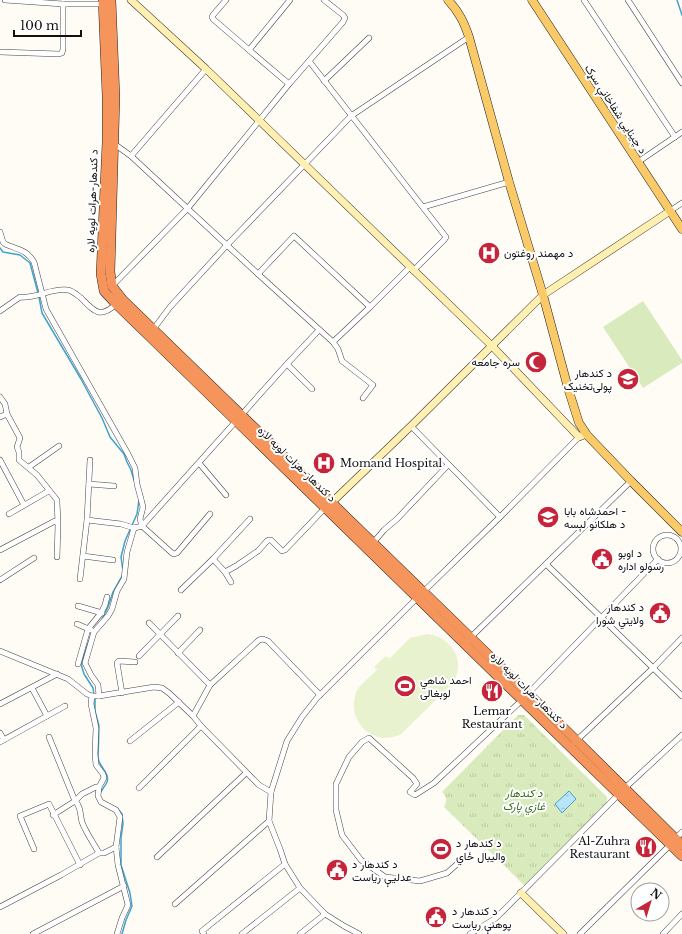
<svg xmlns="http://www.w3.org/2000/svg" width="682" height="934" font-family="'Libre Baskerville',Vazirmatn,serif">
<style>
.grass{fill:#d9ebbc}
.park{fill:url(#park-tufts)}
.pitch{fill:#e9f2ce}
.water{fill:url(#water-ripples);stroke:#3da3d0}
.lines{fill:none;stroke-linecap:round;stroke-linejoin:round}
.stream{stroke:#3da3d0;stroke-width:1.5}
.street-casing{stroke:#444;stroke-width:6}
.secondary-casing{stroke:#333;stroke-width:8}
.primary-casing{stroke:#222;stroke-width:9}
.highway-casing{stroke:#222;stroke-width:10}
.street{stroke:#fff;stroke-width:5}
.secondary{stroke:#ffefb0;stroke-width:7}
.primary{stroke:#faca69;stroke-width:8}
.highway{stroke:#f6955b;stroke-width:9}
.labels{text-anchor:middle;stroke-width:4;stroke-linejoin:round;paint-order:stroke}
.street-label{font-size:11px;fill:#111;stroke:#fff}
.poi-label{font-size:11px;fill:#111;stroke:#fff;text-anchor:start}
.park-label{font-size:11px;font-style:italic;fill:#356c1e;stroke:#fff}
</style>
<defs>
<pattern id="park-tufts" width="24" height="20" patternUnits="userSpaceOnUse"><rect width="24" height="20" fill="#d9ebbc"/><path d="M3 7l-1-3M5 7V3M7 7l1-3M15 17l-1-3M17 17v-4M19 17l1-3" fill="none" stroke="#b9c8a1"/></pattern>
<pattern id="water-ripples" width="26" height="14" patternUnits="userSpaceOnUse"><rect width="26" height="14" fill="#b8e5f8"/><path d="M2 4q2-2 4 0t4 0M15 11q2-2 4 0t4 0" fill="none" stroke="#9dc3d4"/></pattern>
</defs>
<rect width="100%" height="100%" fill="#fffcf5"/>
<polygon class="grass" points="643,301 682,360 682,363 643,388 603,327"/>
<path class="park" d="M518,715H524L607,797V802L527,885L525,886L444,807C447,801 447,797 442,792Z"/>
<path class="pitch" d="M427,634C432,635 438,636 442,639C451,644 459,656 458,666C458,671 456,677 454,682L400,735C395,736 390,738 385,738C366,737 352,720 354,702C355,698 355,693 357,690C361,684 371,676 377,670L374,667L386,656L389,659L410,638Z"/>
<polygon class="water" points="569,791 576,799 562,813 555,804"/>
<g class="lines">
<g class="stream">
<polyline points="677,0 682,15"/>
<polyline points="0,248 3,252 20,255 30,263 38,293"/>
<polyline points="39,297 42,313 81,379 102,418 110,437 124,454 127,462 131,470 134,480"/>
<polyline points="123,571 121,557 125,541 137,514 139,500"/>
<polyline points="102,619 108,607 113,592 122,576"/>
<polyline points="92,632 81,664 84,674 93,688 94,695"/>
<path d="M95,698V711L99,726L98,758C99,766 110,773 107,782C105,786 102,790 100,793"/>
<polyline points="118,809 122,814 123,824 121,838 121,865 130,893 132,906 126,920 122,934"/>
</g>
<g class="street-casing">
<g id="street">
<polyline points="5,0 63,4 106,4"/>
<polyline points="226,0 213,15 212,17 213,19 249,50 289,84"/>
<polyline points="584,0 675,137"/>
<polyline points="628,0 682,83"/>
<polyline points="249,50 290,0"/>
<polyline points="0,52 59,54 62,53 63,49 63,4"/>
<polyline points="309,61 446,237 444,240 413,271"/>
<polyline points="324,81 369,38"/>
<polyline points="113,143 131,156 258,274 333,342 370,307 410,267"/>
<polyline points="131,156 206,69"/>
<polyline points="638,162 682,132"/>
<polyline points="423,207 509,182"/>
<polyline points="670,211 682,203"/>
<path d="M0,232L3,242L5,244C18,250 26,249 34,262L46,309L128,454L135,468L137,484L141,499L143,507L140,519L142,526L172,553L174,554L177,553L210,514"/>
<polyline points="258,274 294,236 370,307"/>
<polyline points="112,286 188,208 289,84 343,22 345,18 343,15 324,0"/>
<path d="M0,311L20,297C36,299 53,287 68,290C73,291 77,295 81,298C95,312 100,319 116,304"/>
<polyline points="152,331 170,307 227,245 351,116 469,37"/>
<polyline points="333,342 338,349 342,361 373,385 363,398"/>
<polyline points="287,364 312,389"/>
<polyline points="0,397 5,404 7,414 20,438 17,447 19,452 19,460 37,475 57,500 57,502 58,523"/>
<polyline points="0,417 7,414"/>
<polyline points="411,426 500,517"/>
<polyline points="0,460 24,505"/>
<polyline points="199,463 226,495"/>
<polyline points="29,467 59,446"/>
<polyline points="89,484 114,486"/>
<polyline points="9,514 47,492"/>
<polyline points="87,520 121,524 134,528 142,526 287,364 319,330"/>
<circle cx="667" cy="549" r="14"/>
<polyline points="373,543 384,530 397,519 448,465"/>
<polyline points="0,550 55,521 57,522 58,525 57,557"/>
<polyline points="83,556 113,560"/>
<polyline points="213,559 225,572 231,582"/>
<polyline points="546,564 682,696"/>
<polyline points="225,572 236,566 258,551 267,541 269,540 271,540 282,551 285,550 325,508"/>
<polyline points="80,579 87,520 90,460"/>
<polyline points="0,580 34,558"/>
<polyline points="181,590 213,559 250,519"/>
<polyline points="78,606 102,613"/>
<polyline points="149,623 210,685"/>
<polyline points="77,624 91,630"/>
<polyline points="469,639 631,481"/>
<polyline points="0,651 68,679 87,694 92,696 99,696 154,687 162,688 169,693 193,716 201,726 259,785 271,792"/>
<polyline points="178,653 200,630"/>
<polyline points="139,656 178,616"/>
<polyline points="78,664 88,629 101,613 105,605 107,597"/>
<polyline points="32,688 47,716"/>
<polyline points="122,693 117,663 119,661 135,662"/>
<polyline points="92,696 91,704 96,728 95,754 96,765 103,774 104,778 99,787 98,796 101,802 116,810 120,817 116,847 118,865 128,905 122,918 117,934"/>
<polyline points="99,696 98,685 91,675 85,663 94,632 108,616 112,609 117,591 124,579 127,552 134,528"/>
<polyline points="0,704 57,674"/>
<polyline points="193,716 210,685 259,640 263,639 268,641 320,695"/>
<polyline points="0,733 4,740"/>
<path d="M49,737L75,801C81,806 80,815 82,822C85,831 94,844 99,853"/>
<polyline points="130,741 179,702"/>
<polyline points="0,742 65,706"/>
<polyline points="575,742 653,668 682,638"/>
<polyline points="139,788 201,726"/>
<polyline points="53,815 75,801 82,794 96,787 99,787"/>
<polyline points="675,839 682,832"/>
<polyline points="34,849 20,816 49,804 80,865"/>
<polyline points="466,856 447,873 420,881 385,877 361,860 342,835 336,810 336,784 349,757 362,742 369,738 413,778 417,784 410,792 415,795 434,783 522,700 658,559"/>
<polyline points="157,857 246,773"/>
<polyline points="175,904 269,821"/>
<polyline points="0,907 61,875 99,853 104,853 116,847"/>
<polyline points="33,934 124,886"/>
<polyline points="204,934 202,931 285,864"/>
<polyline points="242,934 300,888"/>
<polyline points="300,934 325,914"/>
<polyline points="359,934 344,926 325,914 300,888 285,864 280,849 269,821 271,792 287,741 302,717 317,698 417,598 500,517 579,437"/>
<polyline points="470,934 496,918 625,788 682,735"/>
<polyline points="580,934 670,845"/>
<polyline points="663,934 682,914"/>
</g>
</g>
<g class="secondary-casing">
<g id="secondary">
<polyline points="131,0 206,69 492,346 579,437 586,434"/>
<polyline points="328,506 411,426 543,295 670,211"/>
<polyline points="521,893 563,934"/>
</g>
</g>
<g class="primary-casing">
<g id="primary">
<path d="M448,0C459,12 464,22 469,37L509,182L543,295L568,388L579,423L587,435L631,481L682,532"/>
<polyline points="532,0 682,229"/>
</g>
</g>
<g class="highway-casing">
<g id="highway">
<polyline points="103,0 107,96 107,142 101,274 104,291 116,304 148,335 682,856"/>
<polyline points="111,0 115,97 110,272 112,286 123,300 576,740 682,845"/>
</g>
</g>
<use href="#street" class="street"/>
<use href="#secondary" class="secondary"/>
<use href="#primary" class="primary"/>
<use href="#highway" class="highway"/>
</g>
<defs>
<g id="hospital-disc" transform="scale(1.15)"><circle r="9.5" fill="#c5243a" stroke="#fff"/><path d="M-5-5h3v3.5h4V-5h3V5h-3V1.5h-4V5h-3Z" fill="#fff"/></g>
<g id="mosque-disc" transform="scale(1.15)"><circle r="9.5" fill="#c5243a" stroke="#fff"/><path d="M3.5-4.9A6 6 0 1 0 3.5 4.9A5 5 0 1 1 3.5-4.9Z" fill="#fff"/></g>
<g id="university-disc" transform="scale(1.15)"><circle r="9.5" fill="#c5243a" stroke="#fff"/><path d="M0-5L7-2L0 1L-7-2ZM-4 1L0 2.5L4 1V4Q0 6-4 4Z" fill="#fff"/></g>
<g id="school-disc" transform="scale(1.15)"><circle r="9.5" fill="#c5243a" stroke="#fff"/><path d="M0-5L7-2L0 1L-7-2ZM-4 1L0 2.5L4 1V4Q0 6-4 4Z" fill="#fff"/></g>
<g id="civic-disc" transform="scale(1.15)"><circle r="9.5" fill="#c5243a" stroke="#fff"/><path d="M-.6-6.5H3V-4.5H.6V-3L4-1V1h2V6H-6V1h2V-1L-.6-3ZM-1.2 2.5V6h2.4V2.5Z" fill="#fff"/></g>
<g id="stadium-disc" transform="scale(1.15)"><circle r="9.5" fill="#c5243a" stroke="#fff"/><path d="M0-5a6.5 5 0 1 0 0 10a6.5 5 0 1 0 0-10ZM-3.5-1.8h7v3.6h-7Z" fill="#fff"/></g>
<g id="restaurant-disc" transform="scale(1.15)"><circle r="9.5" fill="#c5243a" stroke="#fff"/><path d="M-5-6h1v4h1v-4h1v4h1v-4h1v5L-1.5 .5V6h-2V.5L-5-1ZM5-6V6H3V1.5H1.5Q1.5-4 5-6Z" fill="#fff"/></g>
</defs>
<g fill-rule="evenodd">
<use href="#hospital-disc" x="489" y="253"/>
<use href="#mosque-disc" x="536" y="362"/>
<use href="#university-disc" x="628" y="379"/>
<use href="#hospital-disc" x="324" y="463"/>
<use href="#school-disc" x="548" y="517"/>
<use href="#civic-disc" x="602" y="559"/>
<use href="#civic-disc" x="660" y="613"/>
<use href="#stadium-disc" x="405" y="686"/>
<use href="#restaurant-disc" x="492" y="691"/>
<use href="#restaurant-disc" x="646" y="847"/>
<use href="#stadium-disc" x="441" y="849"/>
<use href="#civic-disc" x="337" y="870"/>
<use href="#civic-disc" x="436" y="917"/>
</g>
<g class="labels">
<g class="street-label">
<text transform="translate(616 109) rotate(57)" y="4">د چينايي شفاخانې سړک</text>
<text transform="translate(92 201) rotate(-88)" y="4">د کندهار-هرات لويه لاره</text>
<text transform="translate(297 464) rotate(44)" y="4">د کندهار-هرات لويه لاره</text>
<text transform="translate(529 690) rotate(45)" y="4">د کندهار-هرات لويه لاره</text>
</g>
<g class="poi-label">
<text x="504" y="257">د مهمند روغتون</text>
<text x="520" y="366" text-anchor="end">سره جامعه</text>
<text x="612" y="377" text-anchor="end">د کندهار<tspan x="612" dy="13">پولی‌تخنیک</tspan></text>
<text x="340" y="467">Momand Hospital</text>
<text x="564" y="515">احمدشاه بابا -<tspan x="564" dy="13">د هلکانو لېسه</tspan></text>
<text x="618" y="557">د اوبو<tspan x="618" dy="13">رسولو اداره</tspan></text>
<text x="644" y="611" text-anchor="end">د کندهار<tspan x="644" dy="13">ولايتي شورا</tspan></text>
<text x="420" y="684">احمد شاهي<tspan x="420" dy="13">لوبغالی</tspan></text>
<text x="492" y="715" text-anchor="middle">Lemar<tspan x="492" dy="13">Restaurant</tspan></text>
<text x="630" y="845" text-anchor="end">Al-Zuhra<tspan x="630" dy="13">Restaurant</tspan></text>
<text x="456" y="847">د کندهار د<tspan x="456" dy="13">واليبال ځاي</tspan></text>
<text x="352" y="868">د کندهار د<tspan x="352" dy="13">عدلیې رياست</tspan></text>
<text x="452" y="915">د کندهار د<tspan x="452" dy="13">پوهنې رياست</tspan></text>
</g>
<g class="park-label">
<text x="524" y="797">د کندهار<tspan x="524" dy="13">غازي پارک</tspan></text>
</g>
</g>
<g transform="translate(650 902) rotate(38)"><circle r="19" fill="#ffffff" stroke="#a0a0a0"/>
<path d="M0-3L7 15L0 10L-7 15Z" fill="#c5243a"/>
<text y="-6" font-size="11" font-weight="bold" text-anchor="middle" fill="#111111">N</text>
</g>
<path d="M14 30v6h67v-6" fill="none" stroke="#111111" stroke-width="2"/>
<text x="20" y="30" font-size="12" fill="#111111" stroke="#ffffff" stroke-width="3" paint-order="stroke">100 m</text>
</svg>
